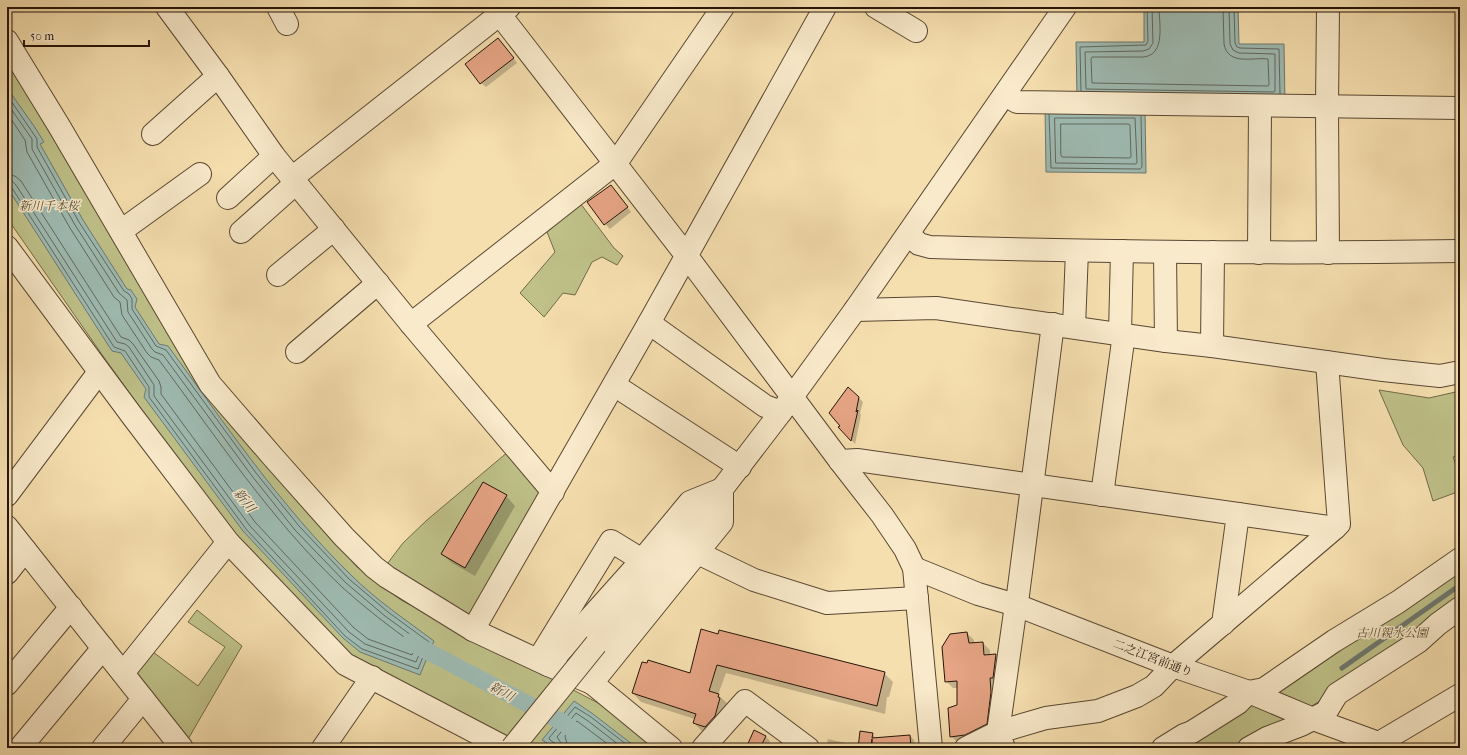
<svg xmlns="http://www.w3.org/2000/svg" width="1467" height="755" font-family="'IM FELL French Canon','Noto Serif JP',serif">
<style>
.green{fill:#bfc189;stroke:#726a49}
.water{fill:#9ebbb3;stroke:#6e786f}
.shadow{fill:#0003}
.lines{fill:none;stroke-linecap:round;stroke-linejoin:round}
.shore{stroke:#62685e;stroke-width:1}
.stream{stroke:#6e786f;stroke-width:5}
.canal{stroke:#9ebbb3;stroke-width:17}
.building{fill:#e7a585;stroke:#251409}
.minor-casing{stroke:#594732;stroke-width:24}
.minor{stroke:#f9eacb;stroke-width:22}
.minor-bridge-casing{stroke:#594732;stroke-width:24;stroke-linecap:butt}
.minor-bridge{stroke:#f9eacb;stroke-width:22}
.labels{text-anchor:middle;stroke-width:3;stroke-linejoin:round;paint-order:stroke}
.park-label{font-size:12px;font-style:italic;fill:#5b5136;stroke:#f9eacb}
.street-label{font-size:12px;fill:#251409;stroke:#f9eacb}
.water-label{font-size:13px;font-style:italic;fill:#4f4e44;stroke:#f9eacb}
</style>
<rect width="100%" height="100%" fill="#f6dfaf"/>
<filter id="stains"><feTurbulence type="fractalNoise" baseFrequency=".005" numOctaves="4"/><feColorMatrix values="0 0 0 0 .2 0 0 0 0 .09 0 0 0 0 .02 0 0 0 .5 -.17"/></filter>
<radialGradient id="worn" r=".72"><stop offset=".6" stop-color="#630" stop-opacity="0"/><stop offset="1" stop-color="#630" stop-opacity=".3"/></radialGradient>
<g class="green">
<polygon points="7,56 207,388 356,566 401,600 600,704 655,748 510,748 346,659 232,536 103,356 7,218"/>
<polygon points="580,203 614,248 623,256 617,265 602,257 592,262 575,295 563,293 544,317 520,293 555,252 547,232"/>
<polygon points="1379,390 1429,398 1460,391 1460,455 1453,457 1460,475 1460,491 1433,501 1423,468 1403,445"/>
<polygon points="509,451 543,496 471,625 381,572 403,543 427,520"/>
<polygon points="1460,569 1460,603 1405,647 1315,704 1287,723 1241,748 1176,748 1247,709 1275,688"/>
<polygon points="197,610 242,646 187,741 134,673 153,652 198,686 225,647 188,622"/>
</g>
<g class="water">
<polygon points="1144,7 1238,7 1239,44 1284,44 1285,102 1077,99 1076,42 1144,42"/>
<path d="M7,88L34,126L44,142L40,144L83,220L127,289L131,290L137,299L135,307L159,344L168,346C226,425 281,507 351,575C376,600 406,620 434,641L420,675L360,652L343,638L243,531L144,397L146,389L121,353L112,351L7,187Z"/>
<polygon points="1045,108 1145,109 1146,173 1046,172"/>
<polygon points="574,701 593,714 637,748 555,748 542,740"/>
</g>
<g class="shadow">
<polygon points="503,44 517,63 486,87 481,83"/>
<polygon points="615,191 631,212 610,229 605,224"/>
<polygon points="858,397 863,402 860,413 861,415 855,444 840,427"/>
<polygon points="506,496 515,506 475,576 452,563 442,554"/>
<polygon points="702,631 884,673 893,682 889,697 887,697 885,714 726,673 718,695 727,703 726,705 729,708 703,732 694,723 695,719 641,702 633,693 691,675"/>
<polygon points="967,633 974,640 974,644 983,643 990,650 990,655 996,655 1003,662 993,731 958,743 951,736 958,706 958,688 953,688 946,681"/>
<polygon points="872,734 877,739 876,748 826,748 828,739 859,746"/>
<polygon points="765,736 770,741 768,745 775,748 747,748"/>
<polygon points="910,736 914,740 915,748 890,748"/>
</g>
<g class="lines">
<g class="shore">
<polyline points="1152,7 1153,43 1149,49 1143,51 1085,52 1086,89 1274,92 1275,91 1275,54 1239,53 1233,50 1230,44 1229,7"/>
<path d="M1159,7C1159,23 1166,54 1144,57H1092L1091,59L1092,83L1268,86L1269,85L1268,59C1253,57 1228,66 1224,44L1223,7"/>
<polyline points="1234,7 1235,43 1237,47 1240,48 1279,49 1280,94"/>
<polyline points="1081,91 1080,47 1146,45 1148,41 1147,7"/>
<polyline points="7,95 37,139 37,147 79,222 124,291 129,294 132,299 132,309 156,346 166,350 256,473 299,526 349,579 388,612 429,642 418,669 362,649 345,636 246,529 149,397 149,387 125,351 114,347 12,188 7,186"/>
<polyline points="7,103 32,139 32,149 75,225 119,293 127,300 128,312 152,349 155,352 163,355 252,476 295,530 346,583 385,616 422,643 423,645 416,662 365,644 349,632 250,526 154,396 154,385 129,347 125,344 117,342 16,185 12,181 7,181"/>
<path d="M7,113L25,140L27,152L70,228L114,297L120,302L122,315L147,353L151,357L159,360C217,438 271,520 342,587C365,608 390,627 415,645L412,655L368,639L353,627L255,522L161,394V387L159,381L133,344L129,340L121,337L21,181L15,176L7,175"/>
<polyline points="1049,114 1051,168 1140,169 1142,167 1141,116"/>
<polygon points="1055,118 1135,118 1137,163 1135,164 1056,163"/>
<polygon points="1061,124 1129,124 1130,126 1131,157 1129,158 1062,157 1061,155"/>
<polyline points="556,748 556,744 550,740 549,738 575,707 591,717 631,748"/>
<polyline points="562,748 561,743 557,737 576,713 588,721 623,748"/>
<polyline points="568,748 565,736 577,721 613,748"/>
</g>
<polyline class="stream" points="1342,668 1460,585"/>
<polyline class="canal" points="410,642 562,722 597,748"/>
</g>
<g class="building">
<polygon points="498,38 514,58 480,84 465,64"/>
<polygon points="611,185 628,207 604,225 587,202"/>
<polygon points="848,387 859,397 856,412 858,410 851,441 838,427 840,426 829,413"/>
<polygon points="483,482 507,495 465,568 441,554"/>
<polygon points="701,629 718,634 719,630 885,672 877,706 717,665 709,691 719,694 718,697 720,698 715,716 705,727 693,723 696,714 632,693 642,662 647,663 648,660 690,673"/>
<polygon points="967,632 969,643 983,642 984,655 996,654 993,678 990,678 991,692 987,724 965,735 950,737 948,708 957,705 957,681 945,682 942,647 950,634"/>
<polygon points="754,730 766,736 760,748 746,748"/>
<polygon points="860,731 873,733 872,738 910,735 911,748 872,748 872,739 871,748 858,748"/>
</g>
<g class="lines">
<g class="minor-casing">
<g id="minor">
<polyline points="167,7 218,76 274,156 411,324 553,492"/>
<polyline points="278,7 287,24"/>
<polyline points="494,7 686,255 840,461 882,515 905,549 914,568 931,748"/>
<polyline points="876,7 916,31"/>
<polyline points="7,41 59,126 210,384 273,457 344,537 374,567 387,577 473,630 548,665"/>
<polyline points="1005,95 1017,102 1460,108"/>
<polyline points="153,134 218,76"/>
<polyline points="292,178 509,7"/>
<polyline points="228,198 274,156"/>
<polyline points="121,231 200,174"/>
<polyline points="241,232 296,183"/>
<path d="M908,234L919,244L930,247C1107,252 1283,254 1460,251"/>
<polyline points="7,247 133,417 228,542 345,664 506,748"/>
<polyline points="1165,252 1166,341"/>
<polyline points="1259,253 1260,106"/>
<polyline points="1328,253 1327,107 1328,7"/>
<polyline points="278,275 334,229"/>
<polyline points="855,310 936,308 1166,341 1212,346 1383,370 1440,376 1460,372"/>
<polyline points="649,323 765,406 781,412"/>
<polyline points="411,324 616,163 723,7"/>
<polyline points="1074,327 1077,251"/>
<polyline points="1120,333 1122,251"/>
<polyline points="1212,346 1213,252"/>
<polyline points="297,352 378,283"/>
<polyline points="614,385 740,467"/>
<polyline points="840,461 857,460 1238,514 1223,624"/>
<polygon points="722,489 722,522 592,683 548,665 642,560 690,502"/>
<polyline points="7,495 99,372"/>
<polyline points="1102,495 1124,334"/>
<polyline points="1238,514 1335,528"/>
<polyline points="7,527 182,748"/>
<polyline points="698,553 754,580 827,603 917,598"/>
<polyline points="914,568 978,594 1016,605 1173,666 1249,692 1313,719 1392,748"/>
<polyline points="7,573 25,550"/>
<polyline points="473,630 649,323 825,7"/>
<polyline points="596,644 722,489 781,412 855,310 1065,7"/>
<polyline points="538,660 611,541 642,560"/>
<polyline points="123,673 228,542"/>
<polyline points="592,683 671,748"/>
<polyline points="7,684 71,607"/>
<polyline points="1379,743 1460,695"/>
<polyline points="20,748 103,648"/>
<polyline points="103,748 143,699"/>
<polyline points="323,748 372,677"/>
<polyline points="703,748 745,701 808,748"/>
<polyline points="966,748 998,732 1046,718 1098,711 1137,696 1154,686 1173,666 1335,528 1339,524 1327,362"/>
<polyline points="1004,748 998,732 1016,605 1018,595 1053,324"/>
<polyline points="1163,748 1184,735 1192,732 1238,703 1249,692 1264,689 1334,641 1398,602 1460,559"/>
<polyline points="1249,748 1267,738 1301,725 1326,712 1337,694 1418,642 1438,624 1460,608"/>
</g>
</g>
<use href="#minor" class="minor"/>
<g class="minor-bridge-casing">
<polyline id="minor-bridge" points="512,748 596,644"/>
</g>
<use href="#minor-bridge" class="minor-bridge"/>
</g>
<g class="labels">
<g class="park-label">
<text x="49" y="210">新川千本桜</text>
<text x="1392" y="637">古川親水公園</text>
</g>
<g class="street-label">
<text transform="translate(1153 658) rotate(21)" y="4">二之江宮前通り</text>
</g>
<g class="water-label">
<text transform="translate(245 500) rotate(51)" y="5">新川</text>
<text transform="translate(502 691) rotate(28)" y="5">新川</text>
</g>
</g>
<rect width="1467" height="755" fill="none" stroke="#f6dfaf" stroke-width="24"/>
<rect x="8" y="8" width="1451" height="739" fill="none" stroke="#251409" stroke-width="2"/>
<rect x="12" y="12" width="1443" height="731" fill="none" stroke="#251409"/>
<path d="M24 40v6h125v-6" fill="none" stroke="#251409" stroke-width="2"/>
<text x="30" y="40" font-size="12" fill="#251409" stroke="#f9eacb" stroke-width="3" paint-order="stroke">50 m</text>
<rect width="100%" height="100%" filter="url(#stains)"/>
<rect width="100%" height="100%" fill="url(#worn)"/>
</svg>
